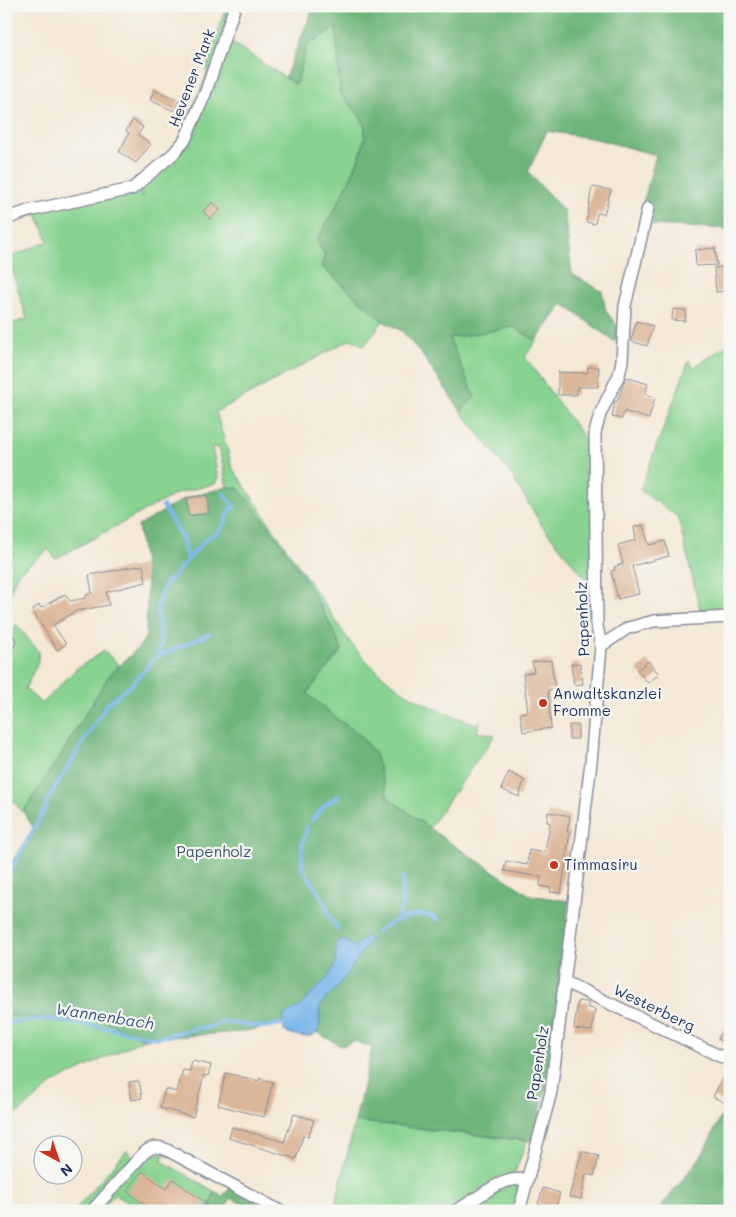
<svg xmlns="http://www.w3.org/2000/svg" width="736" height="1217" font-family="Mali,sans-serif">
<style>
.green{fill:#88d390;stroke:#528177}
.forest{fill:#6eb57a;stroke:#44726c}
.water{fill:#79b5eb;stroke:#4a72a4}
.lines{fill:none;stroke-linecap:round;stroke-linejoin:round}
.stream{stroke:#79b5eb;stroke-width:4}
.building{fill:#dcb698}
.minor-casing{stroke:#888c9a;stroke-width:14}
.minor{stroke:#fff;stroke-width:11}
.poi-dot{fill:#c8321e;stroke:#f6f6f2;stroke-width:2}
.labels{text-anchor:middle;stroke-width:4.5;stroke-linejoin:round;paint-order:stroke}
.street-label{font-size:15px;fill:#1b2f5e;stroke:#f6f6f2}
.poi-label{font-size:15px;fill:#1b2f5e;stroke:#f6f6f2;text-anchor:start}
.park-label{font-size:15px;fill:#36586a;stroke:#f6f6f2}
.water-label{font-size:16px;font-style:italic;fill:#375788;stroke:#f6f6f2}
</style>
<rect width="100%" height="100%" fill="#f6f6f2"/>
<filter id="ink" filterUnits="userSpaceOnUse"><feTurbulence type="fractalNoise" baseFrequency=".02" numOctaves="2"/><feDisplacementMap in="SourceGraphic" scale="10" xChannelSelector="R" yChannelSelector="G"/><feConvolveMatrix kernelMatrix="1 2 1 2 8 2 1 2 1" color-interpolation-filters="sRGB"/></filter>
<filter id="wash" filterUnits="userSpaceOnUse"><feTurbulence type="fractalNoise" baseFrequency=".0096" numOctaves="4" result="noise"/><feDisplacementMap in="SourceGraphic" scale="20" xChannelSelector="R" yChannelSelector="G"/><feGaussianBlur stdDeviation="1.12" result="paint"/><feColorMatrix in="noise" values="0 0 0 0 0 0 0 0 0 0 0 0 0 0 0 0 0 1.4 0 .05"/><feComposite in="paint" operator="in"/></filter>
<g filter="url(#wash)">
<rect width="100%" height="100%" fill="#f4e8d6"/>
<g class="green">
<path d="M226,6H231L222,36L296,85L307,45L336,28L340,94C349,104 362,114 365,128C368,152 330,220 316,240L325,255L321,266L383,321L364,346L351,339L216,412L233,469L350,642C388,688 420,705 476,724L480,720L477,732L495,735L429,828L388,798L375,754L359,734L337,719L307,693L342,650C316,591 279,537 238,488L227,487L219,448L212,447L218,477L215,484L178,493L55,559L49,549L18,573L12,586L6,628V325L27,319L8,258L48,241L37,214L6,225V223L22,216L20,209L135,183L142,198L141,189L189,143L184,128L208,73L206,71Z"/>
<polygon points="514,327 536,341 525,357 592,449 593,622 588,619 587,580 542,526 512,476 461,411 474,397 449,338"/>
<polygon points="730,343 730,613 701,614 678,517 640,490 689,360 693,368"/>
<polygon points="16,624 39,652 38,662 25,689 42,704 76,669 104,651 119,665 108,677 64,750 23,812 6,793 6,656"/>
<polygon points="6,1016 101,1020 144,1039 55,1082 6,1123"/>
<polygon points="355,1121 527,1141 515,1172 448,1211 334,1211"/>
<polygon points="127,1150 139,1165 151,1154 164,1153 162,1161 214,1191 210,1211 139,1211 115,1194 100,1211 74,1211"/>
<polygon points="512,1184 517,1187 518,1191 514,1211 461,1211"/>
</g>
<g class="forest">
<path d="M314,6H730V231L729,229L652,225L653,221L642,207L656,155L596,139L547,131L528,172L564,211L572,274L602,291L606,311L618,327L615,342L563,304L536,341L514,327L449,338L475,397L461,411L421,354L402,331L383,321L321,266L325,255L316,240C330,220 368,152 365,128C362,114 349,104 340,94L336,28L307,45L296,85L285,77Z"/>
<path d="M227,487L238,488C279,536 316,591 342,650L307,693L337,719L359,734L375,754L388,798L449,842L530,895L569,901L546,1088L533,1141L355,1121L372,1048L355,1041L341,1046L297,1021L240,1032L144,1039L101,1020L6,1016V869L35,830L23,812L64,750L108,677L140,646L146,636L147,582L138,526L186,498Z"/>
<polygon points="730,1099 730,1211 658,1211 702,1155"/>
<polygon points="230,1188 258,1203 254,1210 231,1198 224,1211 210,1211 214,1191 223,1196"/>
</g>
<path class="water" d="M366,936L371,940C359,954 351,970 339,985C334,992 325,997 321,1005C317,1013 322,1026 317,1032C308,1041 294,1035 284,1031L283,1016L300,1006L328,977L335,965L336,944L341,939L355,947Z"/>
<g class="lines">
<g class="stream">
<polyline points="163,506 183,540 187,560"/>
<polyline points="157,657 209,634"/>
<polyline points="312,820 326,804 338,796"/>
<polyline points="307,827 302,846 302,868 323,899 328,915 338,930"/>
<polyline points="6,879 46,807 47,801 107,704 132,684 156,657 161,645 157,611 160,595 165,585 207,538 217,533 224,525 230,509 234,507 223,493"/>
<path d="M398,918C405,900 401,895 403,877"/>
<path d="M377,931C393,921 420,907 439,920"/>
<polyline points="6,1023 47,1019 108,1028 156,1038 197,1028 209,1028 222,1022 264,1027 286,1023"/>
</g>
</g>
<g id="blocks">
<g class="building">
<polygon points="154,90 179,100 174,111 150,100"/>
<polygon points="133,120 143,127 138,135 151,144 136,163 119,152 129,133 126,131"/>
<polygon points="592,187 611,190 604,214 597,213 595,224 586,222"/>
<polygon points="213,202 220,210 210,219 203,211"/>
<polygon points="715,248 717,265 696,266 695,250"/>
<polygon points="728,266 730,291 716,292 714,268"/>
<polygon points="673,309 686,310 685,321 672,320"/>
<polygon points="636,321 653,326 647,346 631,341"/>
<polygon points="588,367 599,367 598,387 577,387 577,395 558,395 558,372 587,373"/>
<polygon points="626,377 648,384 645,394 655,397 649,419 624,411 622,419 612,417 615,401 617,402"/>
<polygon points="207,495 209,513 189,516 186,498"/>
<polygon points="643,525 649,545 665,541 669,556 632,566 639,594 618,599 611,571 615,570 614,567 623,564 618,545 636,540 634,527"/>
<polygon points="143,565 146,582 106,592 109,605 76,611 53,625 66,644 57,650 32,610 39,605 41,608 65,594 70,601 86,598 86,595 92,593 89,575"/>
<polygon points="551,660 555,689 548,690 551,728 523,732 520,713 528,712 523,674 534,672 532,662"/>
<polygon points="648,661 659,674 648,683 637,670"/>
<polygon points="580,663 583,684 574,685 571,664"/>
<rect x="569" y="725" width="9" height="14"/>
<polygon points="509,772 524,780 519,797 501,789"/>
<polygon points="548,812 570,816 567,832 570,832 561,893 550,892 551,888 540,886 541,877 504,871 506,861 527,865 529,850 545,853 550,823 547,822"/>
<polygon points="578,1001 588,1002 588,1008 595,1009 592,1031 574,1029"/>
<polygon points="730,1016 730,1045 718,1039"/>
<polygon points="192,1061 211,1065 208,1076 204,1075 193,1117 160,1108 165,1089 177,1092 183,1070 190,1071"/>
<polygon points="226,1073 259,1081 259,1078 273,1082 264,1117 218,1105"/>
<polygon points="722,1079 730,1082 730,1105 713,1097"/>
<polygon points="139,1081 142,1098 132,1100 129,1082"/>
<polygon points="294,1114 314,1120 308,1137 303,1136 296,1159 229,1138 232,1127 284,1142"/>
<polygon points="582,1151 599,1156 594,1176 586,1174 581,1199 569,1197"/>
<polygon points="142,1171 166,1189 173,1179 206,1203 200,1211 153,1211 127,1191"/>
<polygon points="543,1188 560,1193 555,1210 538,1204"/>
</g>
</g>
</g>
<g filter="url(#ink)">
<use href="#blocks" fill-opacity="0" stroke="#888c9a" stroke-width="1"/>
<g class="lines">
<g class="minor-casing">
<g id="minor">
<polyline points="6,219 28,211 132,189 173,154 185,140 190,128 205,94 235,6"/>
<polyline points="601,646 628,628 654,621 730,617"/>
<polyline points="6,648 9,641"/>
<polyline points="565,982 730,1061"/>
<path d="M92,1211L142,1155C150,1147 156,1145 167,1150L280,1211"/>
<path d="M455,1211C478,1200 501,1174 527,1180"/>
<polyline points="519,1211 551,1092 591,762 601,646 597,626 595,433 600,414 619,375 622,361 625,306 648,208"/>
</g>
</g>
<use href="#minor" class="minor"/>
</g>
</g>
<g class="poi-dot">
<circle cx="543" cy="703" r="5"/>
<circle cx="554" cy="865" r="5"/>
</g>
<g class="labels">
<g class="street-label">
<text transform="translate(192 78) rotate(-69)" y="5">Hevener Mark</text>
<text transform="translate(583 619) rotate(-92)" y="5">Papenholz</text>
<text transform="translate(654 1008) rotate(26)" y="5">Westerberg</text>
<text transform="translate(538 1063) rotate(-81)" y="5">Papenholz</text>
</g>
<g class="poi-label">
<text x="553" y="699">Anwaltskanzlei<tspan x="553" dy="17">Fromme</tspan></text>
<text x="564" y="870">Timmasiru</text>
</g>
<g class="park-label">
<text x="214" y="857">Papenholz</text>
</g>
<g class="water-label">
<text transform="translate(105 1016) rotate(9)" y="6">Wannenbach</text>
</g>
</g>
<rect width="736" height="1217" fill="none" stroke="#f6f6f2" stroke-width="25"/>
<g transform="translate(58 1160) rotate(140)"><circle r="24" fill="#f6f6f2" stroke="#9ea6b7"/>
<path d="M0-4L9 19L0 12L-9 19Z" fill="#c8321e"/>
<text y="-8" font-size="14" font-weight="bold" text-anchor="middle" fill="#1b2f5e">N</text>
</g>
</svg>
